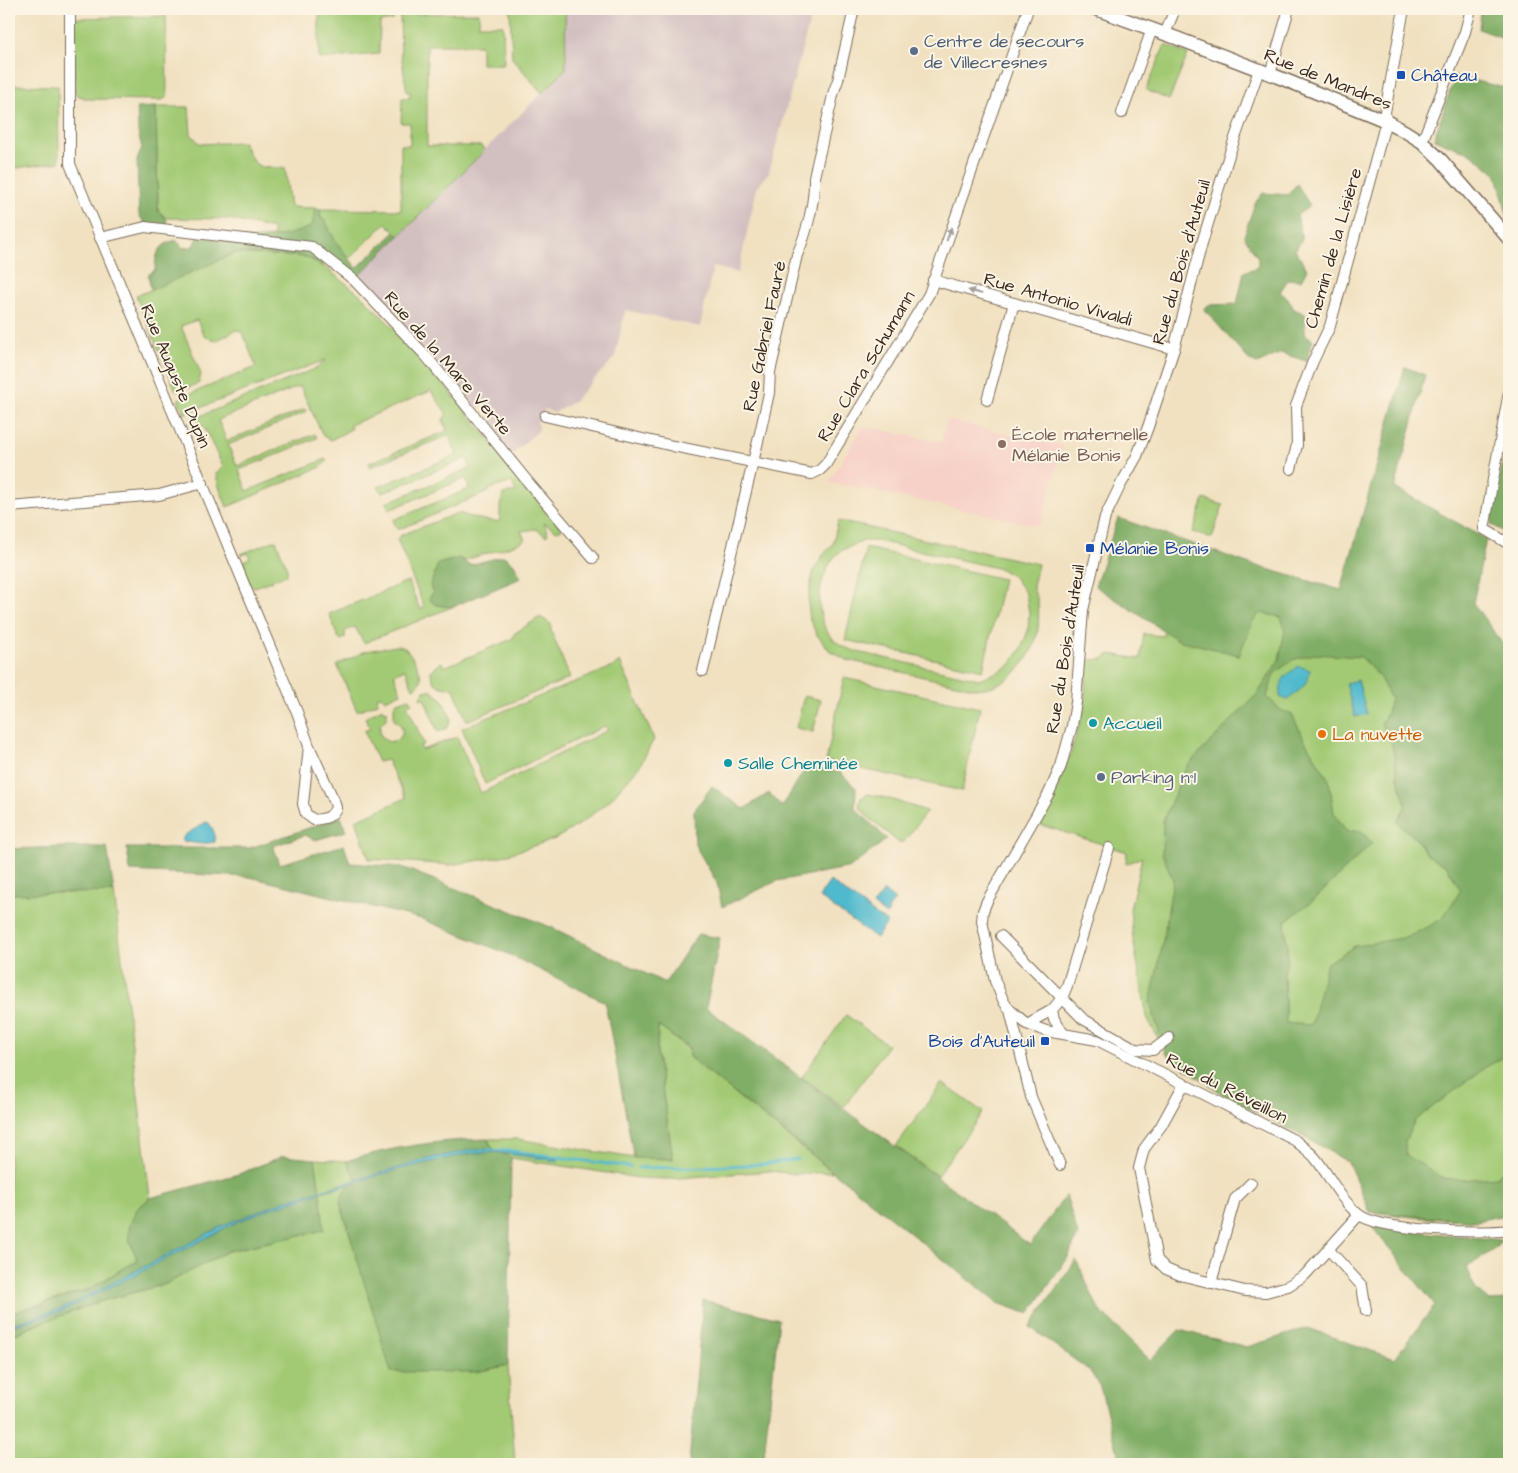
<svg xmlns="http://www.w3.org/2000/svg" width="1518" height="1473" font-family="'Architects Daughter',sans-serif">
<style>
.built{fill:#f7d1c7}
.industrial{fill:#d2bfc0}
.green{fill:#a2ca75;stroke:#6e7a4a;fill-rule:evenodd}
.forest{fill:#81ae66;stroke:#5e6c42;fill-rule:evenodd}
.water{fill:#4fb9cd;stroke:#457276}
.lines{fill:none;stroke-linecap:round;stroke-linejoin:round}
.stream{stroke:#4fb9cd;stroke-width:3}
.minor-casing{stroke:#7b6a57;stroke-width:12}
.tertiary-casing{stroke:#7b6a57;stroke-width:15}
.minor{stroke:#fff;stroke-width:10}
.tertiary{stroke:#fff;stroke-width:12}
.oneway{fill:#a79f9a}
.service-dot{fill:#5c6f8a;stroke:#fcf5e5;stroke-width:2}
.transit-dot{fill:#1a4fb4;stroke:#fcf5e5;stroke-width:2}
.education-dot{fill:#8d6e63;stroke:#fcf5e5;stroke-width:2}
.culture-dot{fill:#0f9aa8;stroke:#fcf5e5;stroke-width:2}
.food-dot{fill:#e8710a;stroke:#fcf5e5;stroke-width:2}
.labels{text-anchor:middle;stroke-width:4;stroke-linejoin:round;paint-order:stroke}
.service-label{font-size:18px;fill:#4e5e75;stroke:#fcf5e5;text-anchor:start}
.transit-label{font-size:18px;fill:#164399;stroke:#fcf5e5;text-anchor:start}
.street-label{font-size:18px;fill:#3b2a1e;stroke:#fcf5e5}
.education-label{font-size:18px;fill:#785e54;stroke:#fcf5e5;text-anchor:start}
.culture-label{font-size:18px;fill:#0d838f;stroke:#fcf5e5;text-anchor:start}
.food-label{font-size:18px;fill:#c56008;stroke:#fcf5e5;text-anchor:start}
</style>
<rect width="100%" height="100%" fill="#fcf5e5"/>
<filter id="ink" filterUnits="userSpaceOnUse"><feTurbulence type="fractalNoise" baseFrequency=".02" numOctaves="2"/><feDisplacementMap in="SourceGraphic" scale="10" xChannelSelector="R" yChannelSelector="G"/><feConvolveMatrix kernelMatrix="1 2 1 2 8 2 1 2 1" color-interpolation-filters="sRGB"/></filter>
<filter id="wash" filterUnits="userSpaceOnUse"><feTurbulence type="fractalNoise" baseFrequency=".0096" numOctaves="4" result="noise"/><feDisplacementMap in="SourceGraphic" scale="20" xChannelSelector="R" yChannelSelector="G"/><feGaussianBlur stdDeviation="1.12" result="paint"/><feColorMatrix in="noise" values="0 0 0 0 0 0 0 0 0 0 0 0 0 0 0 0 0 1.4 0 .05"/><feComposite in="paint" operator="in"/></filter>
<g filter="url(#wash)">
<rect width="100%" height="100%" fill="#f1e1c1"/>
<polygon class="built" points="947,420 1063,446 1040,526 829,482 863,426 941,442"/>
<polygon class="industrial" points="565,9 813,9 769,172 757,187 738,273 713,267 700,327 625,310 615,357 574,401 554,413 545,409 537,423 539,426 539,430 512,454 489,427 490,414 483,406 473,407 357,277 566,69"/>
<g class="green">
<polygon points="319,9 393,9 393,20 380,22 379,54 319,59"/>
<polygon points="510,9 565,9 566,69 542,93 512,58"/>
<polygon points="479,13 479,25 503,25 504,64 481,64 481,45 427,45 427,146 481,146 485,150 399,236 386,223 349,259 336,242 325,221 320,217 321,209 401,210 401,145 410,145 410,123 401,123 402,98 410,98 410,92 407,92 401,54 400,14"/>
<polygon points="166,16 167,97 162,100 88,99 79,96 74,92 75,18"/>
<polygon points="1165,45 1188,54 1169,100 1146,90"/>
<polygon points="9,85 58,86 59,162 9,169"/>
<path d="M156,107H189L191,134L200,144L243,142C256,169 256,168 285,168L290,207L315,208L313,226L293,234L273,238V229L228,219L166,218L158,211Z"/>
<path d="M235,253L307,257L321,266L322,265L361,295L421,356L562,529L557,531L544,523L548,534L546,536L536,529L521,531L525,540C506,550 484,553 463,561L459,558L433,592L436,605L452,607L364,643L355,627L345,631V638L341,640L338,637L329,614L408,581L420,609L424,607L397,539L401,535L458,513C467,516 491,523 500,521V506L503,494L516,492L512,482L489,489L490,491L400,529H397L393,520L469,489L466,478L389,510L386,503L470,468L467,458L382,493L378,487L457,455L449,435L370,467L369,463L447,431L443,420L447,414L431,391L350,425L351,429L331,440L323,436L300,386L218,420L227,441L305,409L306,412L228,445L237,466L315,434L317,438L239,470L247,491L326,459L327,461L321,467L227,507L218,484L216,473L223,467L205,429L197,420L200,416L317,368L325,360L184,414L183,412L189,409L188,407L182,410L178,400L180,398L256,367L243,333L236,330L216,341L204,336L197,320L181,326L201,374L199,383L179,392L175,389L136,296Z"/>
<polygon points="1204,499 1223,505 1212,538 1193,532"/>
<path d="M838,521L1038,564C1037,571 1034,579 1033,587C1033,591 1036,594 1037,598C1039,607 1039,619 1038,629C1034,656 1013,684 984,688C979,689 974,688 969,687L847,660L830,651L817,635L810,620L808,603L810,588L814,570L823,555L833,544ZM864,541H877L1001,569L1014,577L1026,594L1029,613L1028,631L1021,649L1009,666L998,672L979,679L862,653C852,650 843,648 834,640C812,619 817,577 836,555C844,548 854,545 864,541Z"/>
<polygon points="276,540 287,568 287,572 286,575 255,587 251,586 244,572 244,561 250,558 248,553 242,555 241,554"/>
<polygon points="866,548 1003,579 983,670 845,640"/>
<path d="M1258,599L1509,665V1213C1466,1223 1421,1220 1378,1212L1363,1159L1160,1042L1147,1017L1133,939L1130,909L1142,857L1126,864L1127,852L1038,824L1047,809L1071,753L1084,707L1087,660L1104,659L1110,654L1140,659L1144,634L1163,636L1164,630Z"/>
<path d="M540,617L551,624V631L570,678L467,721L453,687C441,690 431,684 431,671L442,662L444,667L512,639L515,633Z"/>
<path d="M396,646C400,646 404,647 407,650C412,655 422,673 421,680C420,684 417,686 413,688L405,669L394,674L401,693L385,700L381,696L377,697L378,703L357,711L337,665L366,651Z"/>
<path d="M620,662L654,739L639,767L609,801L580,824L555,839L499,857L450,865L369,859L356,820L406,798L387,760L378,762L364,731L370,729L365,718L382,708L383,711L387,710V718L380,725V734L386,741C402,745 409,727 394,720V706L397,702L410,698L412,703L407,705L424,744L420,746L422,750L457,737L481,793L608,730L605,726L485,784L462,728L612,667Z"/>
<polygon points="844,678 980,708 962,791 826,761"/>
<polygon points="430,690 442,699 451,718 450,723 447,728 438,732 424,698 420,699 424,691"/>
<polygon points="804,696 821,700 813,732 796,728"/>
<polygon points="868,794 886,798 927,811 904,842 898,842 867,816 859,806 861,798"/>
<polygon points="114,892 150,1198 137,1209 129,1239 139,1261 125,1267 90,1289 9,1314 9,894"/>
<polygon points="846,1015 888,1045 844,1107 802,1077"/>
<polygon points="658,1026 689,1049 689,1057 832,1172 796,1174 770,1171 666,1179 639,1178 511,1158 492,1148 488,1139 517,1139 634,1158 673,1159 657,1054"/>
<polygon points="942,1083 983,1112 937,1176 896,1146"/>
<polygon points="315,1159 346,1161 476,1372 508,1365 515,1464 9,1464 9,1337 46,1321 105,1300 166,1284 228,1251 323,1230 321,1198"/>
</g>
<g class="forest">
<polygon points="1481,9 1509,9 1509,40 1479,29"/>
<polygon points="1455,76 1509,89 1509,222 1497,175 1472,154 1434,139"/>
<polygon points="156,107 158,211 166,218 168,227 146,225 139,215 137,160 142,148 138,132 137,108"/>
<polygon points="1297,184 1310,206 1297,215 1302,240 1295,250 1307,269 1301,280 1288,279 1280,292 1288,299 1294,309 1305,314 1305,334 1313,340 1306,361 1281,353 1257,364 1248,359 1204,309 1210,305 1237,304 1244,272 1258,267 1258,258 1244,236 1255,203 1263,193 1288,195"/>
<path d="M315,208L321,209L320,217L325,221L336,242L357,268L395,232L399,236L357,277L329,256L322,266L307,257L235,253L151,290L148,275L155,270C156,253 158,245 176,240L183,248L192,247L198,238C237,238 276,243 312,226Z"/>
<path d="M1405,367L1425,375L1395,488L1486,539L1473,603L1509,653V1054L1486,1067L1415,1120L1405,1141L1406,1155L1443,1178L1461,1180L1497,1177L1509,1163V1214L1476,1221L1370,1212L1348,1162L1295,1132L1225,1096L1166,1054L1150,1003L1162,947L1173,880L1162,853L1163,820L1187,766L1259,692L1279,660L1285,629L1281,617L1260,613L1253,621L1239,655L1178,640L1095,586L1118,518L1253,565L1341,590ZM1314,654L1361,657L1379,676L1391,699L1387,713L1381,724L1392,744L1398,779L1406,805L1397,822L1416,839L1427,854L1447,867L1461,890L1442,919L1408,937L1355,946L1327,963L1311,1025L1286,1023L1284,974L1288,958L1285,921L1314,900L1372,843L1360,830L1347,832L1334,813L1329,780L1305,741L1291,713L1282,711L1267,697L1274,674L1292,660Z"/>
<polygon points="1509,428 1509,535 1491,524"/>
<polygon points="504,556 514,564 521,578 452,607 436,605 429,599 433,592 430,586 438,564 459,558 470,565"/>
<polygon points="807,766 841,773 856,788 855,808 887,839 851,867 777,881 722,907 717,883 695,845 694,811 712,786 744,809 769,793 782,807"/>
<polygon points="341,817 346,831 315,840 305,835 273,846 280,864 344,845 350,863 402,867 553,928 665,983 698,934 720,938 706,1008 1030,1245 1066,1195 1078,1235 1068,1257 1029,1314 998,1303 689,1057 689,1048 658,1026 657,1054 673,1159 634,1158 605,1002 508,954 422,919 250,877 130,871 127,848 250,848"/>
<polygon points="65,847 107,847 114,892 9,894 9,849"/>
<path d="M487,1139L492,1148L511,1158L508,1365L476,1372H391L340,1202L346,1187L359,1183L346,1161C391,1147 440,1140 487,1139Z"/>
<polygon points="283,1156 315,1159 321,1198 324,1230 228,1251 166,1284 105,1300 46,1321 9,1336 9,1314 90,1289 125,1267 138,1261 129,1239 129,1226 137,1209 150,1198 239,1174"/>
<polygon points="1372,1227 1501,1240 1496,1248 1466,1268 1476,1290 1489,1301 1509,1300 1509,1464 1121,1464 1100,1387 1090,1371 1030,1327 1076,1260 1099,1310 1150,1360 1179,1330 1247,1347 1308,1328 1394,1359 1435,1305"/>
<polygon points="703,1300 779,1319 763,1464 689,1464"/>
</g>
<g class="water">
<path d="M1299,666L1310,670C1308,685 1299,691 1287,700L1280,697C1280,679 1285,675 1299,666Z"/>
<polygon points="1358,680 1367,714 1355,717 1346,683"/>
<path d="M206,822L209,823C213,829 216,835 215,842L200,844L182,841V839L185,835Z"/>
<polygon points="830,881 887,923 876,938 819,897"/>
<polygon points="884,891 895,900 888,909 889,911 886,915 873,905"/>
<polygon points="490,1149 491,1151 511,1152 558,1159 558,1161 493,1152 467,1154 401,1169 318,1193 269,1209 237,1222 133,1276 62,1311 9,1327 9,1325 57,1310 72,1304 226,1224 284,1201 431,1158 471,1150"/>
</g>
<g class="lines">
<g class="stream">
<polyline points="488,1150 513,1151 630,1167"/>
<polyline points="638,1168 703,1167 764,1164 798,1159"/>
</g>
</g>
</g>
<g filter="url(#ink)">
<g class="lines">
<g class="minor-casing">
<g id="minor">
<path d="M70,9V164L297,712L309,746L335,803L336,808C330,819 326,818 314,820L306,814L303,804L309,746"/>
<polyline points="1165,34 1175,9"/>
<path d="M1259,70L1229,155L1202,243L1174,349L1148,427L1137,456L1120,486L1105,517L1083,610L1076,702L1072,726L1061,766L1049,793L987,901L983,911L982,921L995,981L1004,1002L1010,1010L1027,1024L1046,1031L1097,1040L1296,1141C1302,1147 1311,1152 1316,1159C1330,1177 1340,1199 1358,1214C1378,1231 1482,1234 1509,1230"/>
<polyline points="1270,74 1289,9"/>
<polyline points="1122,113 1152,29"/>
<polyline points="1422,142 1465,32 1471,9"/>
<polyline points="100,238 145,227 312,247 354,280 426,356 528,482 593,558"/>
<polyline points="933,280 1174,349"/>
<polyline points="1509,392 1484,529 1509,544"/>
<polyline points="987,400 1014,303"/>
<polyline points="545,416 673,446 812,474 820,470 826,464 929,294 1028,9"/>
<polyline points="1291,469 1297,445 1296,406 1313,361 1330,326 1386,121 1385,112 1404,9"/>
<polyline points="9,507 159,495 203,483"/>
<path d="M703,671L760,433L769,393L770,372L797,255C807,232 815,202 814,177L834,91L838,80L854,9"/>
<polyline points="1001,936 1083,1019 1136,1049 1153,1050 1169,1038"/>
<polyline points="1010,1010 1031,1097 1060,1165"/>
<polyline points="1027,1024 1052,1010"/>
<polyline points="1063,1033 1054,1019 1052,1010 1062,998 1067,986 1109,848"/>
<polyline points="1184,1084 1161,1126 1144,1149 1139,1168 1157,1260 1166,1269 1180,1275 1245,1291 1266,1292 1288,1286 1305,1275 1359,1215"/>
<polyline points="1328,1249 1362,1286 1366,1311"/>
<polyline points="1211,1283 1235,1199 1251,1183"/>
</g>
</g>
<g class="tertiary-casing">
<polyline id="tertiary" points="1096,9 1179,39 1278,77 1386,121 1406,132 1422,142 1441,160 1509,239"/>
</g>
<use href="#minor" class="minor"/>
<use href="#tertiary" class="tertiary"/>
</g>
<defs><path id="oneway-solid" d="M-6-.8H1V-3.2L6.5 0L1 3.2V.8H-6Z" transform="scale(1.25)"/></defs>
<g class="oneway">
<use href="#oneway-solid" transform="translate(949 234) rotate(-70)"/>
<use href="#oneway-solid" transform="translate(975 292) rotate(-165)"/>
</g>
</g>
<g class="service-dot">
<circle cx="914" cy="51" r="5"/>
<circle cx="1101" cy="777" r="5"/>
</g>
<g class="transit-dot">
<rect x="1396" y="70" width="10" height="10" rx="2.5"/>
<rect x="1085" y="543" width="10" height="10" rx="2.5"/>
<rect x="1040" y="1036" width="10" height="10" rx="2.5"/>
</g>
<circle class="education-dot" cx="1002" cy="444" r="5"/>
<g class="culture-dot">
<circle cx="1093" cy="723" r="5"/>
<circle cx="728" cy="763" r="5"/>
</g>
<circle class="food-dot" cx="1322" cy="734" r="5"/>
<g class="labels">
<g class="service-label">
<text x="924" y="47">Centre de secours<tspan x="924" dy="21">de Villecresnes</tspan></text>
<text x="1111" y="783">Parking n°1</text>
</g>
<g class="transit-label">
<text x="1411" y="81">Château</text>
<text x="1100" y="554">Mélanie Bonis</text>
<text x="1035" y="1047" text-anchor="end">Bois d'Auteuil</text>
</g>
<g class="street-label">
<text transform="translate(1328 79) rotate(22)" y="6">Rue de Mandres</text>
<text transform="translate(1333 248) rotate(-74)" y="6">Chemin de la Lisière</text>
<text transform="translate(1181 262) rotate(-74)" y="6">Rue du Bois d'Auteuil</text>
<text transform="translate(1058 299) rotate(16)" y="6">Rue Antonio Vivaldi</text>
<text transform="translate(764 336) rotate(-78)" y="6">Rue Gabriel Fauré</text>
<text transform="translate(448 363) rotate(49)" y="6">Rue de la Mare Verte</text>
<text transform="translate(866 366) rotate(-59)" y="6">Rue Clara Schumann</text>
<text transform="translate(176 376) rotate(67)" y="6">Rue Auguste Dupin</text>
<text transform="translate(1065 649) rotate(-81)" y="6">Rue du Bois d'Auteuil</text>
<text transform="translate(1227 1088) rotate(27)" y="6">Rue du Réveillon</text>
</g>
<g class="education-label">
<text x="1012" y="440">École maternelle<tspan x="1012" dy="21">Mélanie Bonis</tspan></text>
</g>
<g class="culture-label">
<text x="1103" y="729">Accueil</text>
<text x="738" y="769">Salle Cheminée</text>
</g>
<g class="food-label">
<text x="1332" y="740">La nuvette</text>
</g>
</g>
<rect width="1518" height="1473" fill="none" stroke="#fcf5e5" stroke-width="30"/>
</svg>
